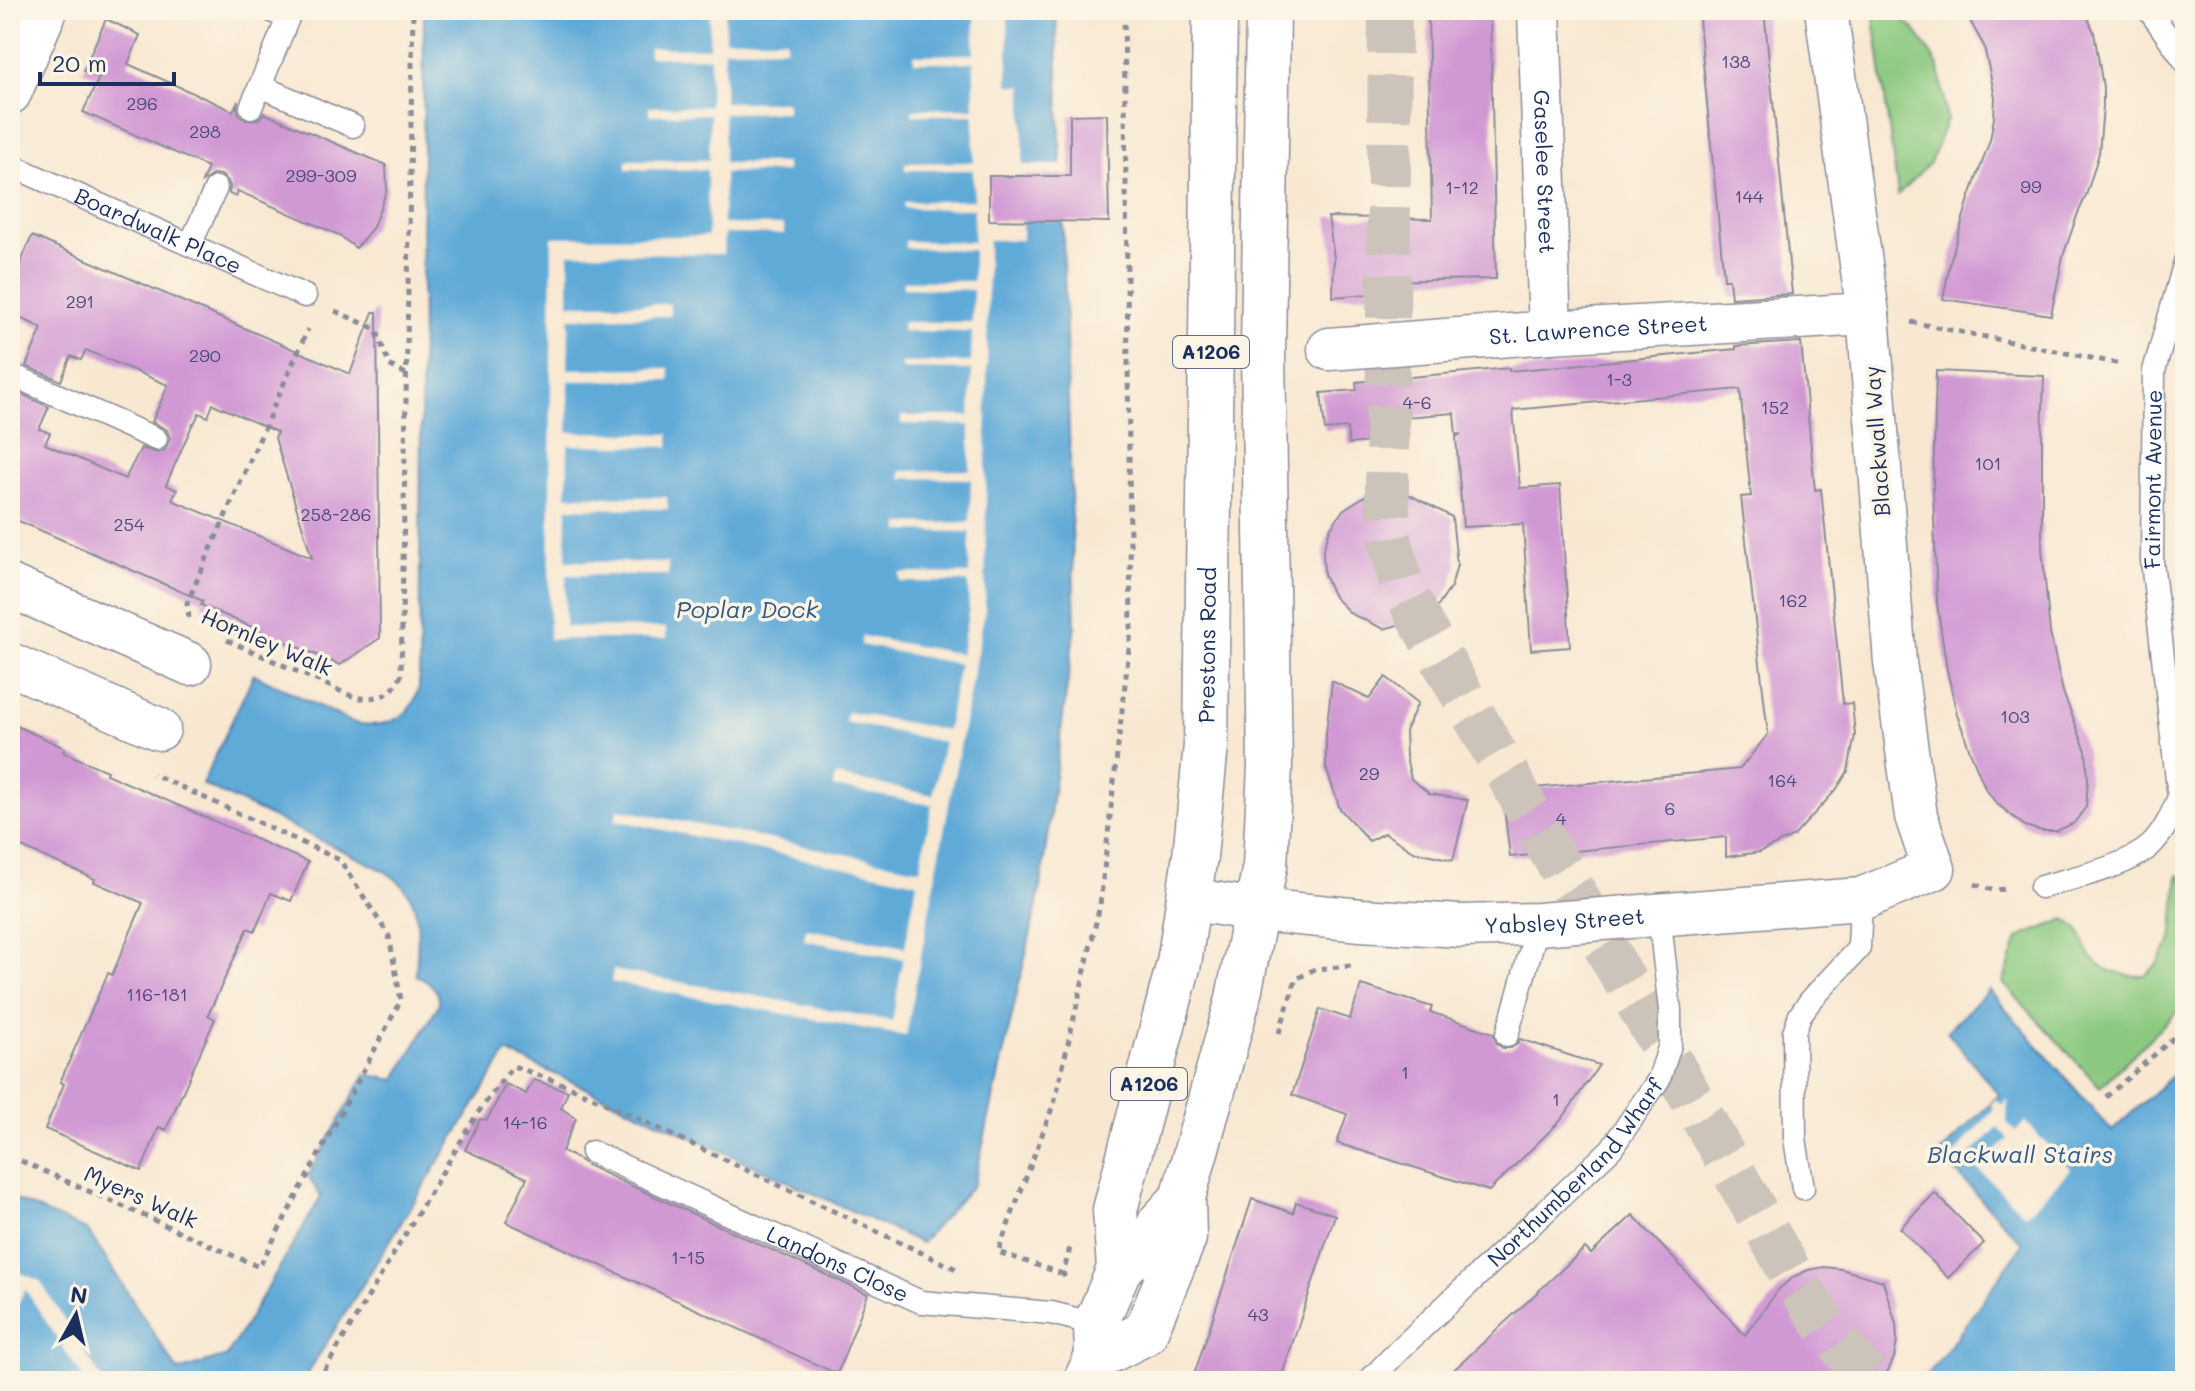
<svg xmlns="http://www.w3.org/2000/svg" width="2195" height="1391" font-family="Mali,sans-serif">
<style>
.green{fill:#8bc980;stroke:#537c6f;stroke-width:2}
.water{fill:#60aad8;stroke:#3e6c9b;stroke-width:2}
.pier{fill:#f8e8d2}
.building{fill:#d199d4;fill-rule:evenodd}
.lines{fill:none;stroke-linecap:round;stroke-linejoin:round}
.highway-tunnel{stroke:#ccc3bb;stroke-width:44;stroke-dasharray:44 22;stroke-linecap:butt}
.lane-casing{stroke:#8a8c98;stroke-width:25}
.street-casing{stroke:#8a8c98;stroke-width:45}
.primary-casing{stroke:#8a8c98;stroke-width:47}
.path{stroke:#8a8c98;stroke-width:5;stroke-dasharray:6 6;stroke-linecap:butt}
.lane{stroke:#fff;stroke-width:22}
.street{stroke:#fff;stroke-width:42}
.primary{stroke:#fff;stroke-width:44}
.labels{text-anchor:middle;stroke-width:7;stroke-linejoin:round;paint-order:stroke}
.number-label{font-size:18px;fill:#484a7c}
.shield{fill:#fcf5e5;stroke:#5e6a86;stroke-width:2}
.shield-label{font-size:20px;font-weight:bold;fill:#1b2f5e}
.street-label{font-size:22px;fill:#1b2f5e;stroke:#fcf5e5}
.water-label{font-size:24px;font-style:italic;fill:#335a89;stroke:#fcf5e5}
</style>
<rect width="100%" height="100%" fill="#fcf5e5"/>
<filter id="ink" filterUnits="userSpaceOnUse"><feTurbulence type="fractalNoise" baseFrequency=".0125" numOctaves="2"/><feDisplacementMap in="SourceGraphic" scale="16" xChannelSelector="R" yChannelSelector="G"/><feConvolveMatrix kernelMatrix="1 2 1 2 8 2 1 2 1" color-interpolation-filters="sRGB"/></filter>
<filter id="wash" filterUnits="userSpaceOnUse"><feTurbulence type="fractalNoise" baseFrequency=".006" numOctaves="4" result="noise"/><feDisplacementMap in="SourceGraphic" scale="32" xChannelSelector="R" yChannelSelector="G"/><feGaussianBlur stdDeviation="1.8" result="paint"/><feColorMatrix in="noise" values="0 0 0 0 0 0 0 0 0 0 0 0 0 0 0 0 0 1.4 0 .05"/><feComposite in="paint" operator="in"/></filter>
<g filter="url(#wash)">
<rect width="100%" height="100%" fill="#f8e8d2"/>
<g class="green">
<polygon points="1873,10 1892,10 1916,31 1939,67 1947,119 1930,163 1898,195"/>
<path d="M2178,875L2185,882V1004L2100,1087L2003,983L2018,938L2065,919C2085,931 2079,934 2089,953C2101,973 2124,976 2145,976L2156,965L2172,940Z"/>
</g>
<g class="water">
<path d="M424,10H1056L1075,625L1040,891L974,1184L921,1243L507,1052L303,1381H10V1197L88,1231L178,1371L227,1356L321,1197L308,1176L365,1074L395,1080L439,1004C439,987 429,983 416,975C417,946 424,909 403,886C398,880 390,875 383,870L202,784L254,674L351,722C371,728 399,725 412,705C415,700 417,692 419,687Z"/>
<polygon points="1989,990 2112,1131 2185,1064 2185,1381 1921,1381 1945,1353 2023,1244 1939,1154 1999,1095 1947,1031"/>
</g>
<g class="pier">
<polygon points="710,10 725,10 725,39 786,39 786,48 724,49 724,102 787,102 787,112 724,113 724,163 786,163 786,172 724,173 723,224 784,225 784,234 724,234 723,254 569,253 569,304 670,304 670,316 569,318 568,369 669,368 670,380 569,381 568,432 669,434 669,447 568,445 567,496 667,497 668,509 567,508 566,561 668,563 668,575 566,575 565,627 666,628 666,639 549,639 552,237 708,236 707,170 626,169 626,160 709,160 710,114 649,115 649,107 709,106 710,57 649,57 649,48 709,48"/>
<polygon points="975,10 1008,10 1008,85 1023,86 1023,165 1065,165 1065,175 1022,176 1022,240 988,240 985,609 906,1036 611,982 613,970 892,1021 903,959 804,940 806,929 905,947 917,882 615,820 618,809 920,869 932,805 833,787 835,776 933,795 944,742 845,722 847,712 947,730 959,664 861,645 862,636 961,654 969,609 968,582 900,582 900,573 969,574 970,532 900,531 900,524 970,522 971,479 901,478 901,471 970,470 970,425 901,424 901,416 970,416 972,370 902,369 902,363 971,362 972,332 902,331 903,322 972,322 973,290 903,288 903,281 973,281 973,250 905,248 905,241 973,242 974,209 904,208 904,202 974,200 973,170 905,170 905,163 974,162 974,115 912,115 913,109 974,108 974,62 914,62 914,55 974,54"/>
<polygon points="1996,1099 2002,1105 2008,1099 2007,1123 2016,1131 2025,1122 2071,1169 2025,1215 1978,1169 2008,1139 1998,1127 1955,1170 1947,1161 1994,1110 1991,1104"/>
<polygon points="10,1268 40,1281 103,1381 85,1381 25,1289 10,1321"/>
</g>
<g id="blocks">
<g class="building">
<polygon points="1428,10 1490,10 1496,279 1368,281 1369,294 1333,297 1334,258 1328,217 1432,219"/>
<polygon points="1698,10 1764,10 1792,294 1731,298 1729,279 1724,279"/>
<polygon points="1964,10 2084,10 2094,32 2103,87 2103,107 2099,153 2086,196 2078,213 2063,256 2051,315 1943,299 1951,259 1968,202 1990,140 1994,118 1995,97 1984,46"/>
<polygon points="106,19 140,35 128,64 233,111 238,101 237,108 239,115 246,120 259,119 264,113 386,165 387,190 373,227 356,248 339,235 238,191 236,197 229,194 230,187 228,181 221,175 214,174 202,182 208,167 83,112 99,78 83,71"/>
<polygon points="1107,114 1109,222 989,220 989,176 1070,176 1070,115"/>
<path d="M32,236L350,374L373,312H377L380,638L340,665L201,605L203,601L12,518L10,521V402L15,391L49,407L39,429L50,433L45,444L125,479L141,448L158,453L165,450L170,438L167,430L152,422L168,385L86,350L81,360L71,356L61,381L26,366L42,328L10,313V287ZM213,404L277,432L275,438L312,558L172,500L177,490L166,485L193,423L194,424L199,413L208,417Z"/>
<polygon points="1801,342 1815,490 1821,489 1843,704 1852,703 1855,735 1848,771 1836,790 1794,836 1760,852 1726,857 1726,837 1510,857 1502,791 1740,769 1768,734 1741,497 1751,496 1740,389 1513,410 1520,488 1560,485 1570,647 1531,650 1523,524 1463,527 1456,437 1461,434 1456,435 1454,413 1381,419 1383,441 1349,444 1347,428 1325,430 1321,393 1357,390 1356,382 1509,368 1509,371 1736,349 1736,346"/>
<polygon points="1936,371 2044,376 2042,439 2042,548 2050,633 2063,692 2086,751 2088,779 2086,807 2074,823 2057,831 2042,831 2025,826 1996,803 1985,788 1971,754 1957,714 1947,670 1937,604 1933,489"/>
<polygon points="1374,490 1410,495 1452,517 1457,565 1451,587 1438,606 1419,619 1384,629 1351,614 1334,597 1324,575 1323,551 1330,529 1343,510"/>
<polygon points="1386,677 1418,703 1405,731 1406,757 1411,779 1430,794 1468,800 1453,860 1413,851 1384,833 1369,841 1340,809 1326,768 1326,733 1332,681 1369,699"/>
<polygon points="10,723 65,748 63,752 107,771 106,774 308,862 291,901 271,893 255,931 248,928 208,1015 215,1019 166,1130 159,1127 141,1171 45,1129 64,1084 60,1082 108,973 112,975 143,903 94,882 95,879 10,842"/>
<polygon points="1361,985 1432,1007 1430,1012 1493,1033 1497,1044 1503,1048 1511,1048 1517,1044 1520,1039 1599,1065 1562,1119 1489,1191 1337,1143 1347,1114 1292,1095 1320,1009 1350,1019"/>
<polygon points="534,1080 568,1091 561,1108 576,1118 562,1151 580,1160 586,1165 868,1294 837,1374 506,1222 527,1178 465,1150 480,1119 487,1120 506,1084 526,1094"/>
<polygon points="1935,1193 1984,1243 1948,1278 1900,1228"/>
<polygon points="1252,1199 1293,1213 1296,1202 1335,1215 1280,1381 1192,1381"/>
<polygon points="1633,1215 1745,1335 1779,1289 1793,1277 1808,1270 1824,1267 1841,1269 1883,1281 1896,1324 1897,1341 1894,1358 1887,1373 1880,1381 1442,1381 1585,1248 1591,1254"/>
</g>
</g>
</g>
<g filter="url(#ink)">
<use href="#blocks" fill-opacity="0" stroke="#8a8c98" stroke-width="2"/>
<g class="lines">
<path class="highway-tunnel" d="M1390,10L1387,492L1390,539L1401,582L1419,619L1793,1277C1816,1315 1841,1349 1872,1381"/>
<g class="lane-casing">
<g id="lane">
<polyline points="270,10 288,18 260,86 353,126"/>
<polyline points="2149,10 2185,61"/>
<polyline points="251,107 260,86"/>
<path id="s1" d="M10,165L305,296"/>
<polyline points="190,245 216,188"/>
<polyline points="10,374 156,439"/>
<path id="s2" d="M2041,887C2072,878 2128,867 2151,845C2165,831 2172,814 2179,797L2152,561L2154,371L2185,262"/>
<polyline points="1507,1035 1538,924"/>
<path id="s3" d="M592,1152L921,1302L1051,1313L1096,1324"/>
<polyline points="1803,1188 1795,1139 1794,1032 1800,1015 1811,1000 1859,948 1861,899"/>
<path id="s4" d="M1369,1381L1400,1349L1611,1149L1659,1079L1670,1045V1010L1659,913"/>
</g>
</g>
<g class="street-casing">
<g id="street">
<path id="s5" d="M1539,10L1550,332"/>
<polyline points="10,93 46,10"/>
<path id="s6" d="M1329,349L1550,332L1868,314"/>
<polyline points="10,586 190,664"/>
<polyline points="10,664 159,729"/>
<path id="s7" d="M1188,899L1257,910L1361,920L1461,926L1538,924L1861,899L1934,869L1916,816L1895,662L1868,314L1826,10"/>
</g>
</g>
<g class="primary-casing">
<g id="primary">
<path id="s8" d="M1119,1269L1115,1210L1179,963L1195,856L1206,745L1215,10"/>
<polyline points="1097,1357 1145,1333 1184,1238 1183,1198 1237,1003 1265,866 1270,766 1263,352 1268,10"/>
<polyline points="1086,1380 1097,1357 1096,1324 1119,1269 1154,1237 1160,1223 1183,1198"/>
</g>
</g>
<g class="path">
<polyline points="335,311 376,329 389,365 406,374"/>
<polyline points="1911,322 2121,364"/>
<polyline points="189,618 187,603 308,329"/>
<path d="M227,640L356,698C380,698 390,698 401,676L413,10"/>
<polyline points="1975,884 1992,890 2008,889"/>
<polyline points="1279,1033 1296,979 1315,969 1351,966"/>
<polyline points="2106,1097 2185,1028"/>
<polyline points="10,1156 259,1267 401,1000 389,936 340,860 153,774"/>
<polyline points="1063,1274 998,1252 1055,1100 1100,905 1131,631 1124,10"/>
<polyline points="1065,1277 1063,1274 1070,1248"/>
<polyline points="318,1381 477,1114 513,1066 571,1087 956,1269"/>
</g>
<use href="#lane" class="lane"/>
<use href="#street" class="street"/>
<use href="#primary" class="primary"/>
</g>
</g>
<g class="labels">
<g class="number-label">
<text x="1736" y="68">138</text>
<text x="142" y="110">296</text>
<text x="205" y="138">298</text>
<text x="321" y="182">299-309</text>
<text x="2031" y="193">99</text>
<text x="1462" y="194">1-12</text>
<text x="1749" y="203">144</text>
<text x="80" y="308">291</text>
<text x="205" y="362">290</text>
<text x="1619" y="386">1-3</text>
<text x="1417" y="409">4-6</text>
<text x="1775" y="414">152</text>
<text x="1988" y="470">101</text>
<text x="336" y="521">258-286</text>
<text x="129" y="531">254</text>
<text x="1793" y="607">162</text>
<text x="2015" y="723">103</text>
<text x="1369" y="780">29</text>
<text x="1782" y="787">164</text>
<text x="1670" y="815">6</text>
<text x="1561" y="825">4</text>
<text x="157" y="1001">116-181</text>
<text x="1405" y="1079">1</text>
<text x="1556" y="1106">1</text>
<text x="525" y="1129">14-16</text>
<text x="688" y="1264">1-15</text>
<text x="1258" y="1321">43</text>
</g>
<g class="shield">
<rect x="1173" y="336" width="76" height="32" rx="6"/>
<rect x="1111" y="1068" width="76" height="32" rx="6"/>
</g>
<g class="shield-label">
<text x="1211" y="359">A1206</text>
<text x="1149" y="1091">A1206</text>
</g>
<g class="street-label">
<text dy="8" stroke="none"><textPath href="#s5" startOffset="162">Gaselee Street</textPath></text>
<text dy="8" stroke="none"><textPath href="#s1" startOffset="162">Boardwalk Place</textPath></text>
<text dy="8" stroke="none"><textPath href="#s6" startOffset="270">St. Lawrence Street</textPath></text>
<text transform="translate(1877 441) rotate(-94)" y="8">Blackwall Way</text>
<text dy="8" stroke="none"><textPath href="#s2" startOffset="494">Fairmont Avenue</textPath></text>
<text transform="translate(267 642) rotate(23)" y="8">Hornley Walk</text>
<text dy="8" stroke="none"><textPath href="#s8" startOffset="634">Prestons Road</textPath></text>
<text dy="8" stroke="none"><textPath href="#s7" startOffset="378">Yabsley Street</textPath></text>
<text dy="8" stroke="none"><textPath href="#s4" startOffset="294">Northumberland Wharf</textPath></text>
<text transform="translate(141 1197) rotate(24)" y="8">Myers Walk</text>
<text dy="8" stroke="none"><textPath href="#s3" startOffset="270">Landons Close</textPath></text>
</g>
<g class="water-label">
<text x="747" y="618">Poplar Dock</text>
<text x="2020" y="1163">Blackwall Stairs</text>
</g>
</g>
<rect width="2195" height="1391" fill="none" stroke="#fcf5e5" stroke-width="40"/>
<g transform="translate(76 1315) rotate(8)" stroke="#fcf5e5" stroke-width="6" paint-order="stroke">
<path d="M0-6L14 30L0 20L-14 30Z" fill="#1b2f5e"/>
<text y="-12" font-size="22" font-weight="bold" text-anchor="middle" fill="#1b2f5e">N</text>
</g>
<path d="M40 72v12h134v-12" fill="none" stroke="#1b2f5e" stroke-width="4"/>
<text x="52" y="72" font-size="24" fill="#1b2f5e" stroke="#fcf5e5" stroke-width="6" paint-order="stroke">20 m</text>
</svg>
